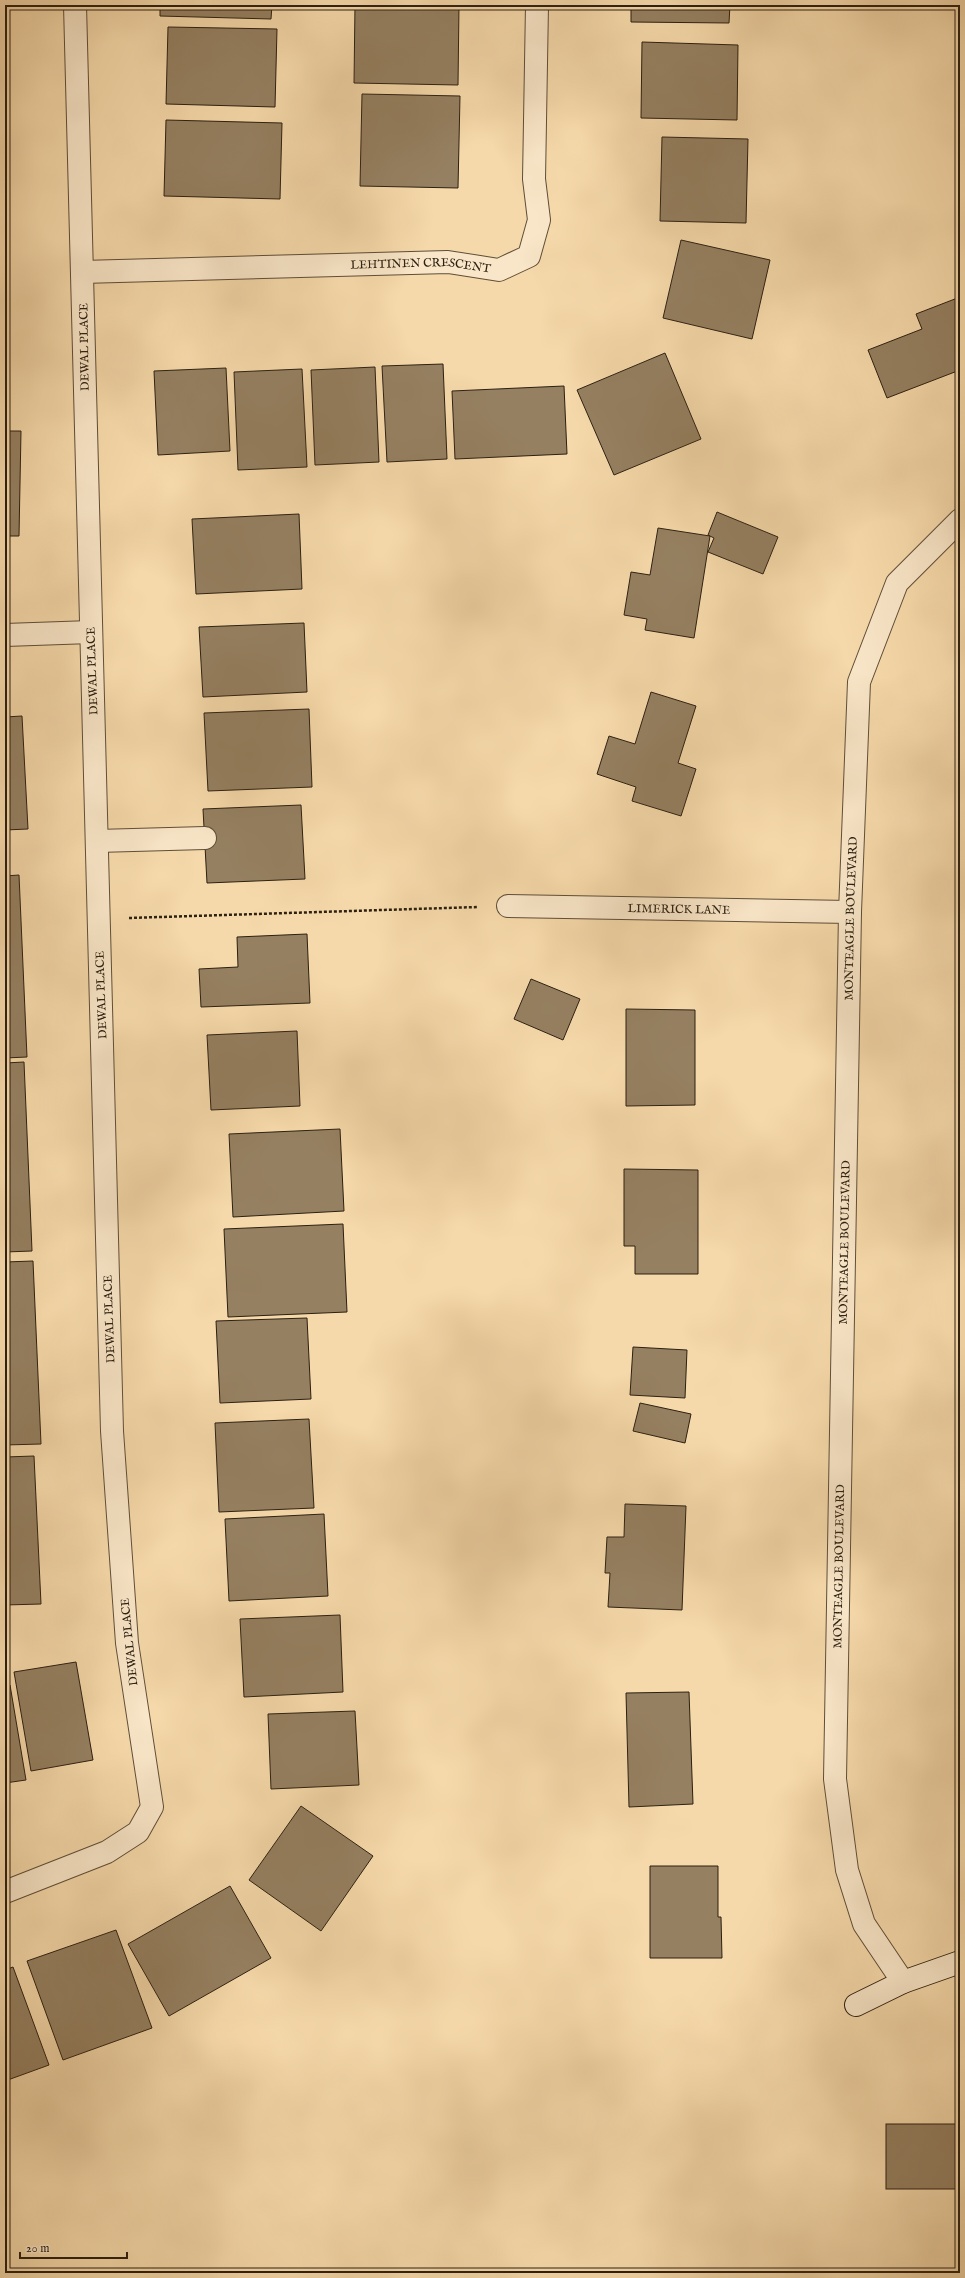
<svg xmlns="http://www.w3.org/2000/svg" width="965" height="2278" font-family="'IM FELL English',serif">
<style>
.building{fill:#958061;stroke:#2c2012}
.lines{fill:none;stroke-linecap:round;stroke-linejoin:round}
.street-casing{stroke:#5e4e38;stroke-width:24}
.secondary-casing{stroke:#2c2012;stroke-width:24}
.path{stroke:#2c2012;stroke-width:2.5;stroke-dasharray:3 2;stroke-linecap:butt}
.street{stroke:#f9e6c8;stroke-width:22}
.secondary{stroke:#f9e6c8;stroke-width:22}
.labels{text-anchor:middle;stroke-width:3.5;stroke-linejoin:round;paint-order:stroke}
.street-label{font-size:12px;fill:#2c2012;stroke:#f9e6c8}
</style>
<rect width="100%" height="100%" fill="#f6d9aa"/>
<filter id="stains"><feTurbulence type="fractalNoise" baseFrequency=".005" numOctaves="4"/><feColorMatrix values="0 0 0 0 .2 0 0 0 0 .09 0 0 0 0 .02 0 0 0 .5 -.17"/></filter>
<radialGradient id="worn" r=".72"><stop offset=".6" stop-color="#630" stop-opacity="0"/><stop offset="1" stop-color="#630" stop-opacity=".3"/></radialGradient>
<g class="building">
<polygon points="160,5 272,5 271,19 160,16"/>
<polygon points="355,5 459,5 458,85 354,83"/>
<polygon points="631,5 730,5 729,23 631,22"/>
<polygon points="168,27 277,29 275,107 166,104"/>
<polygon points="642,42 738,45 737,120 641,118"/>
<polygon points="362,94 460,96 458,188 360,186"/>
<polygon points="166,120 282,123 280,199 164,196"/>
<polygon points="662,137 748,139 746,223 660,221"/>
<polygon points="681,240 770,260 752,339 663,318"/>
<polygon points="960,297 960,370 887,398 868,350 922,329 916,314"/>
<polygon points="665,353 701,439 614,475 577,390"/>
<polygon points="443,364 447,459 387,462 382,366"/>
<polygon points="375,367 379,462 315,465 311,370"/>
<polygon points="226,368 230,451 158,455 154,371"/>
<polygon points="302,369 307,467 238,470 234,372"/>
<polygon points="564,386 567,454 455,459 452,391"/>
<polygon points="5,431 21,431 19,536 5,536"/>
<polygon points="717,512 778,537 763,574 708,552 714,538 708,535"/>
<polygon points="299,514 302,589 196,594 192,519"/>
<polygon points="658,528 710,536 694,638 645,630 647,619 624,615 631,572 650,575"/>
<polygon points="304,623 307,692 203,697 199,627"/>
<polygon points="651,692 696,706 678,763 696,769 681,816 632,801 636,787 597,774 609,736 635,744"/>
<polygon points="309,709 312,787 208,791 204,713"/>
<polygon points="22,716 28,829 5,830 5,717"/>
<polygon points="301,805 305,879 207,883 203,809"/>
<polygon points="19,875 27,1057 5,1058 5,876"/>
<polygon points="307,934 310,1003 201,1007 199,969 238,967 237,937"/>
<polygon points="531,979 580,999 563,1040 514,1019"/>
<polygon points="626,1009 695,1010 695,1105 626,1106"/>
<polygon points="297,1031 300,1106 211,1110 207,1035"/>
<polygon points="24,1062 32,1251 5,1252 5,1063"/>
<polygon points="340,1129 344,1211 233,1217 229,1134"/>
<polygon points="624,1169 698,1170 698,1274 635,1274 635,1246 624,1246"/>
<polygon points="343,1224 347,1312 228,1317 224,1229"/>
<polygon points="33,1261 41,1444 5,1445 5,1262"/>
<polygon points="307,1318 311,1399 220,1403 216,1321"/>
<polygon points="633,1347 687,1350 685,1398 630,1395"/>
<polygon points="640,1403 691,1414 685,1443 633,1431"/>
<polygon points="309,1419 314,1508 219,1512 215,1423"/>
<polygon points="34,1456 41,1604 5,1605 5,1457"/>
<polygon points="625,1504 686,1506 682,1610 608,1607 610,1573 605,1573 607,1537 624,1537"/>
<polygon points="324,1514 328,1596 229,1601 225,1519"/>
<polygon points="340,1615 343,1692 244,1697 240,1619"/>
<polygon points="76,1662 93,1760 31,1771 14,1672"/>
<polygon points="5,1685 10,1685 26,1780 5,1783"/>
<polygon points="689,1692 693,1804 629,1807 626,1693"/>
<polygon points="355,1711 359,1785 271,1789 268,1714"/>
<polygon points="301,1806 373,1856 321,1931 249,1880"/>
<polygon points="650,1866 718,1866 718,1917 721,1917 722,1958 650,1958"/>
<polygon points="230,1886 271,1958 169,2016 128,1944"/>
<polygon points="116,1930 152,2028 63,2060 27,1961"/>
<polygon points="13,1967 49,2065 5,2081 5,1970"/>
<rect x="886" y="2124" width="74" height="65"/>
</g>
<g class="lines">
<g class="street-casing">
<g id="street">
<path id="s1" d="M82,272L448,262L499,270L529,256L539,220L534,179L537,5"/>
<polyline points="5,635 91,632"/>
<polyline points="97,841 205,838"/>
<path id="s2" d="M508,906L850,912"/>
<polyline points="5,1892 107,1852 138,1832 152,1807 127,1643 112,1431 75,5"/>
<path id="s3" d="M903,1982L864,1924L847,1870L835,1779L850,912L859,682L897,583L960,520"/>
</g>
</g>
<g class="secondary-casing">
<polyline id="secondary" points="856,2005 903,1982 960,1962"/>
</g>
<polyline class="path" points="129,918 478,907"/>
<use href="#street" class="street"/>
<use href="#secondary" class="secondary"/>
</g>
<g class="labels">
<g class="street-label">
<text dy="4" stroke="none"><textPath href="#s1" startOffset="339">LEHTINEN CRESCENT</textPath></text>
<text transform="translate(84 347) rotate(-91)" y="4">DEWAL PLACE</text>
<text transform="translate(92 671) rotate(-92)" y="4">DEWAL PLACE</text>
<text dy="4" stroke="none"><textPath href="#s2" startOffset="171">LIMERICK LANE</textPath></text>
<text dy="4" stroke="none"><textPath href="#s3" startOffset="1079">MONTEAGLE BOULEVARD</textPath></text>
<text transform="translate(101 995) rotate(-92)" y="4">DEWAL PLACE</text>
<text dy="4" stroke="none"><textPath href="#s3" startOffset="755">MONTEAGLE BOULEVARD</textPath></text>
<text transform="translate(109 1319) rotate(-92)" y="4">DEWAL PLACE</text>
<text dy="4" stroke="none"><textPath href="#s3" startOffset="431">MONTEAGLE BOULEVARD</textPath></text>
<text transform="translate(129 1642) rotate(-96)" y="4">DEWAL PLACE</text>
</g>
</g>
<rect width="965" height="2278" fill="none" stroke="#f6d9aa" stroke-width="20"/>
<rect x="6" y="6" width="953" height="2266" fill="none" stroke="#2c2012" stroke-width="2"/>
<rect x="10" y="10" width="945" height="2258" fill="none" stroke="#2c2012"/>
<path d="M20 2252v6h107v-6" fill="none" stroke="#2c2012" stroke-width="2"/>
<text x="26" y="2252" font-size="12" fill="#2c2012" stroke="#f9e6c8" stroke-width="3" paint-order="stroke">20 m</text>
<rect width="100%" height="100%" filter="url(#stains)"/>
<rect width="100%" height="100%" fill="url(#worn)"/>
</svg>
